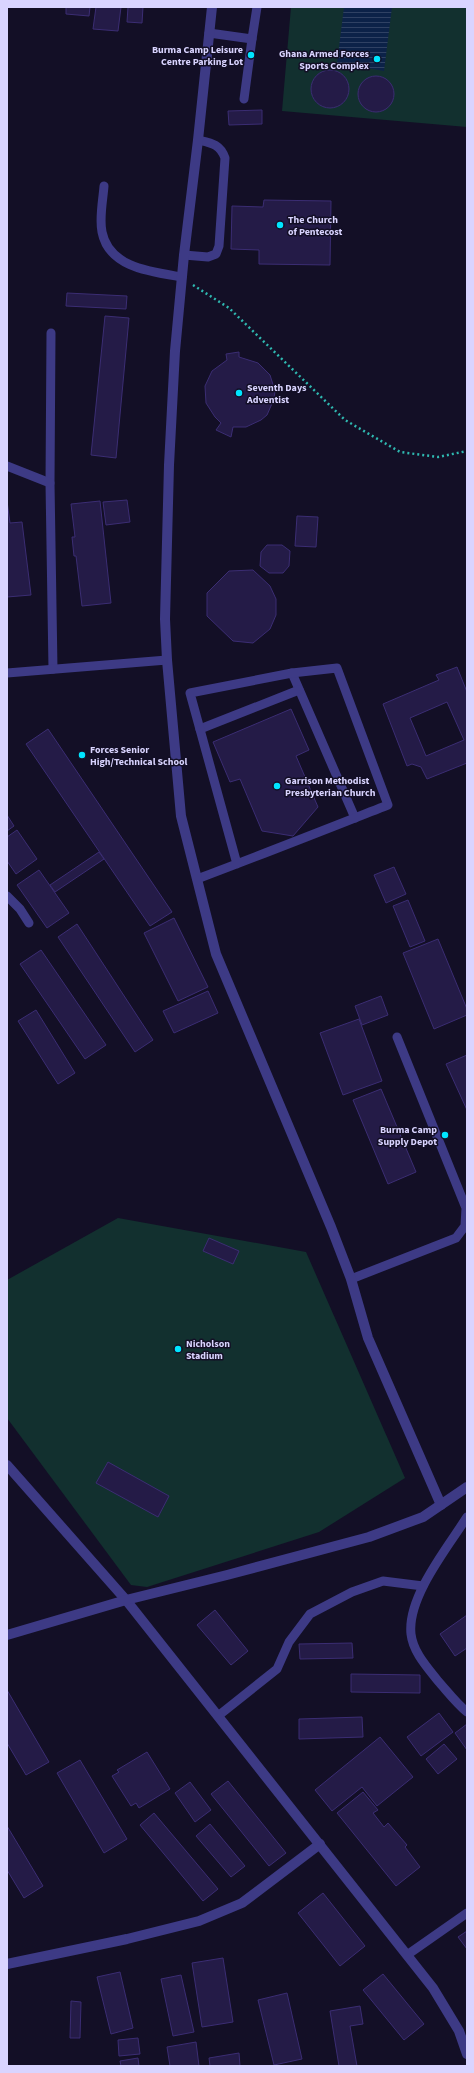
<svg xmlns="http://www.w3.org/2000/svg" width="474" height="2073" font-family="'Source Sans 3',sans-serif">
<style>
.grass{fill:#12302f}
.water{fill:url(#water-rules)}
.building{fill:#241b47;stroke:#3b2d73;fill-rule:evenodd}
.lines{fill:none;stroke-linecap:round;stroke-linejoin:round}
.path{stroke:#2fb8b0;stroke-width:2.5;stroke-dasharray:2 3;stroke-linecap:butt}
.service{stroke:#3d3a85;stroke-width:9}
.minor{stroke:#3d3a85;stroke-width:10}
.poi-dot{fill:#00e5ff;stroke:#130f26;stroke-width:1.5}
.labels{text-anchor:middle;stroke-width:3;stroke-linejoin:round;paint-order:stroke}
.poi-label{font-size:10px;font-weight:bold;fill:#d9d4ff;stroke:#130f26;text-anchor:start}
</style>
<defs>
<pattern id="water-rules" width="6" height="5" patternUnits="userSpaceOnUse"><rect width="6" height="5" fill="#0c2248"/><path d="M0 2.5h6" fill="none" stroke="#2f4163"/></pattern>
</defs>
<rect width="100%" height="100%" fill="#130f26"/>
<g class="grass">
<polygon points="291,7 467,7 467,127 282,111"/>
<polygon points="118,1218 306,1252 405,1478 319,1532 147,1587 131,1585 7,1418 7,1280"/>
</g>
<polygon class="water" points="344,7 392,7 384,71 337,63"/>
<g class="building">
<polygon points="66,7 90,7 89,16 66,14"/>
<polygon points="96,7 121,7 118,31 93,29"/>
<polygon points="128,7 143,7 142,23 127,22"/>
<circle cx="330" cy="89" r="19"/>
<circle cx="376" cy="94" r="18"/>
<polygon points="262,110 262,124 229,125 228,111"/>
<polygon points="264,200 331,201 330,265 259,264 259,250 231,249 232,206 263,207"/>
<polygon points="67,293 127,296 126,309 66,306"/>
<polygon points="105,316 129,318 116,458 91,455"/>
<polygon points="239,352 239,357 258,363 270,375 275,391 274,399 267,415 261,420 246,427 233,427 231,437 216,430 221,423 215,417 206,403 205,386 212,371 227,360 226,354"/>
<polygon points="127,500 130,522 106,525 103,502"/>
<polygon points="7,501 10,523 22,522 31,595 7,597"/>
<polygon points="100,501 111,603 82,606 76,556 74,556 72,537 75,537 71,504"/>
<polygon points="297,516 318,517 316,547 295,546"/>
<polygon points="267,545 282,545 290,551 289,566 283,573 269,573 260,566 261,552"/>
<polygon points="253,570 270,586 276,599 276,615 270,629 253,643 233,641 207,616 207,593 229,571"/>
<path d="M457,667L467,692V763L427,779L421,767L412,764L407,766L383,704L439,680L436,675ZM447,702L464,740L426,756L410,718Z"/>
<polygon points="291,709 309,750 296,756 318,807 293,836 262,831 240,779 230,782 213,742"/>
<polygon points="48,729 172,912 150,926 26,744"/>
<polygon points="7,815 14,826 7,831"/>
<polygon points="17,830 37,859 16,874 7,861 7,837"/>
<polygon points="99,852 104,859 55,892 50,885"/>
<polygon points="394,867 406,894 386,903 374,875"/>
<polygon points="39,870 69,913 47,928 17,885"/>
<polygon points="408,900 425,941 410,947 393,906"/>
<polygon points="174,918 208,987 178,1001 144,933"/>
<polygon points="77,924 153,1040 135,1052 58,937"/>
<polygon points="438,939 467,1009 467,1015 434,1029 403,953"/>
<polygon points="41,950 106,1045 85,1059 20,964"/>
<polygon points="208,991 218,1013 174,1033 163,1011"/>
<polygon points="381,996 388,1015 362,1025 355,1006"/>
<polygon points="36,1010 75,1073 58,1084 18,1021"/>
<polygon points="359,1019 382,1081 343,1095 320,1033"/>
<polygon points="467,1055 467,1110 446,1064"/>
<polygon points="381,1089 416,1172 388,1184 353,1100"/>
<polygon points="209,1238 239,1251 233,1264 203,1251"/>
<polygon points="108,1462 169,1496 158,1517 96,1483"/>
<polygon points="215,1610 248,1651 231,1665 197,1625"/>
<polygon points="467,1615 467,1648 455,1656 440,1634"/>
<polygon points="352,1643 353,1658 300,1659 299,1644"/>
<polygon points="351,1674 420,1675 420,1693 351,1692"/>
<polygon points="7,1690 49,1762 26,1775 7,1743"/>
<polygon points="439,1713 453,1732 421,1756 407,1737"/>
<polygon points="362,1717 363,1737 299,1739 299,1719"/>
<polygon points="467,1724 467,1750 455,1733"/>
<polygon points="380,1737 413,1777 377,1806 362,1787 332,1811 315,1790"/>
<polygon points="444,1744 457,1759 438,1774 426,1759"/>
<polygon points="147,1752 170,1789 139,1808 136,1803 131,1806 112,1776 119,1772 117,1770"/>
<polygon points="80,1760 127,1839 104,1853 57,1773"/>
<polygon points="228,1781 286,1853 269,1866 211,1794"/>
<polygon points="190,1782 211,1810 195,1822 175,1793"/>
<polygon points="363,1792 378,1810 373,1813 384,1827 388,1823 407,1845 405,1847 420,1867 396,1886 337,1813"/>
<polygon points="154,1813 218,1889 203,1901 140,1825"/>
<polygon points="210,1824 245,1866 231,1877 196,1836"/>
<polygon points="7,1826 43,1886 24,1898 7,1870"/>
<polygon points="323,1893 365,1946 340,1966 298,1913"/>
<polygon points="467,1931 467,1949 458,1937"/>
<polygon points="223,1958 233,2022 202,2027 192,1963"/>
<polygon points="120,1972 133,2028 111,2034 97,1977"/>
<polygon points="383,1974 424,2024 404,2040 363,1990"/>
<polygon points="181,1975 194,2032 173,2036 161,1979"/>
<polygon points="287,1993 302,2059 274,2065 258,2000"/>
<polygon points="71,2001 81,2002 80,2038 70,2038"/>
<polygon points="360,2006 363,2024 350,2026 357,2066 339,2066 330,2011"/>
<polygon points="138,2038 140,2054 119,2056 118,2040"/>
<polygon points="196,2042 199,2066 170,2066 167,2047"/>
<polygon points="239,2053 240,2066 210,2066 209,2058"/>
<polygon points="138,2058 139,2066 121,2066 120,2061"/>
</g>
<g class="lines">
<polyline class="path" points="193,285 229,308 345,420 400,452 438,457 467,451"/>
<g class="service">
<polyline points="209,33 252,39 257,7"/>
<polyline points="244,99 252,39"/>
<path d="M104,186C103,200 99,218 102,232C109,268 152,272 182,277"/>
<path d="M184,255L208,257L216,254L219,246L225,158C220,144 211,143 198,140"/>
<polyline points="51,333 50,483 53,669"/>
<polyline points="7,466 50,483"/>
<polyline points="7,673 167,660"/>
<polyline points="292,673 355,818"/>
<polyline points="200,729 299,690"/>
<path d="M197,879C261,855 324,830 388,805L337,668L292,673L190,693L237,864"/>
<polyline points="7,896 20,909 29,923"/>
<polyline points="351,1279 456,1238 465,1226 466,1208 397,1037"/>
<path d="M467,1517C448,1547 407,1597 411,1634C413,1652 427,1667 438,1681C447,1691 456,1703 467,1712"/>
<polyline points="218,1716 277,1669 289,1642 310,1614 352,1592 383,1581 423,1586"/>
<polyline points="407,1955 467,1913"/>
</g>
<g class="minor">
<polyline points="212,7 198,140 184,255 175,351 169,465 165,619 167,660 181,816 216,954 331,1227 351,1279 368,1338 441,1505"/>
<polyline points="7,1465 126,1600 433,1988 459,2031 467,2054"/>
<polyline points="7,1635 126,1600 227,1575 369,1537 423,1517 467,1487"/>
<polyline points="7,1964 127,1939 199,1921 242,1903 320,1844"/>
</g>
</g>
<g class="poi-dot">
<circle cx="251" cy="55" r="4"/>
<circle cx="377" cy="59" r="4"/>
<circle cx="280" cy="225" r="4"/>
<circle cx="239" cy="393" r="4"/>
<circle cx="82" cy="755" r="4"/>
<circle cx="277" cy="786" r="4"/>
<circle cx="445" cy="1135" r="4"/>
<circle cx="178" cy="1349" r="4"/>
</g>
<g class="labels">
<g class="poi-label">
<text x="243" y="53" text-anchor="end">Burma Camp Leisure<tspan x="243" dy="12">Centre Parking Lot</tspan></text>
<text x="369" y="57" text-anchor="end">Ghana Armed Forces<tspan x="369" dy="12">Sports Complex</tspan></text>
<text x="288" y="223">The Church<tspan x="288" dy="12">of Pentecost</tspan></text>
<text x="247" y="391">Seventh Days<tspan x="247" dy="12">Adventist</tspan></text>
<text x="90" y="753">Forces Senior<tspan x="90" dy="12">High/Technical School</tspan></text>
<text x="285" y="784">Garrison Methodist<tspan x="285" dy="12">Presbyterian Church</tspan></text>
<text x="437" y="1133" text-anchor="end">Burma Camp<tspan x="437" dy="12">Supply Depot</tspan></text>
<text x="186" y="1347">Nicholson<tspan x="186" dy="12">Stadium</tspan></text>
</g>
</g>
<rect width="474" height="2073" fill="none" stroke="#d9d4ff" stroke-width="16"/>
</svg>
